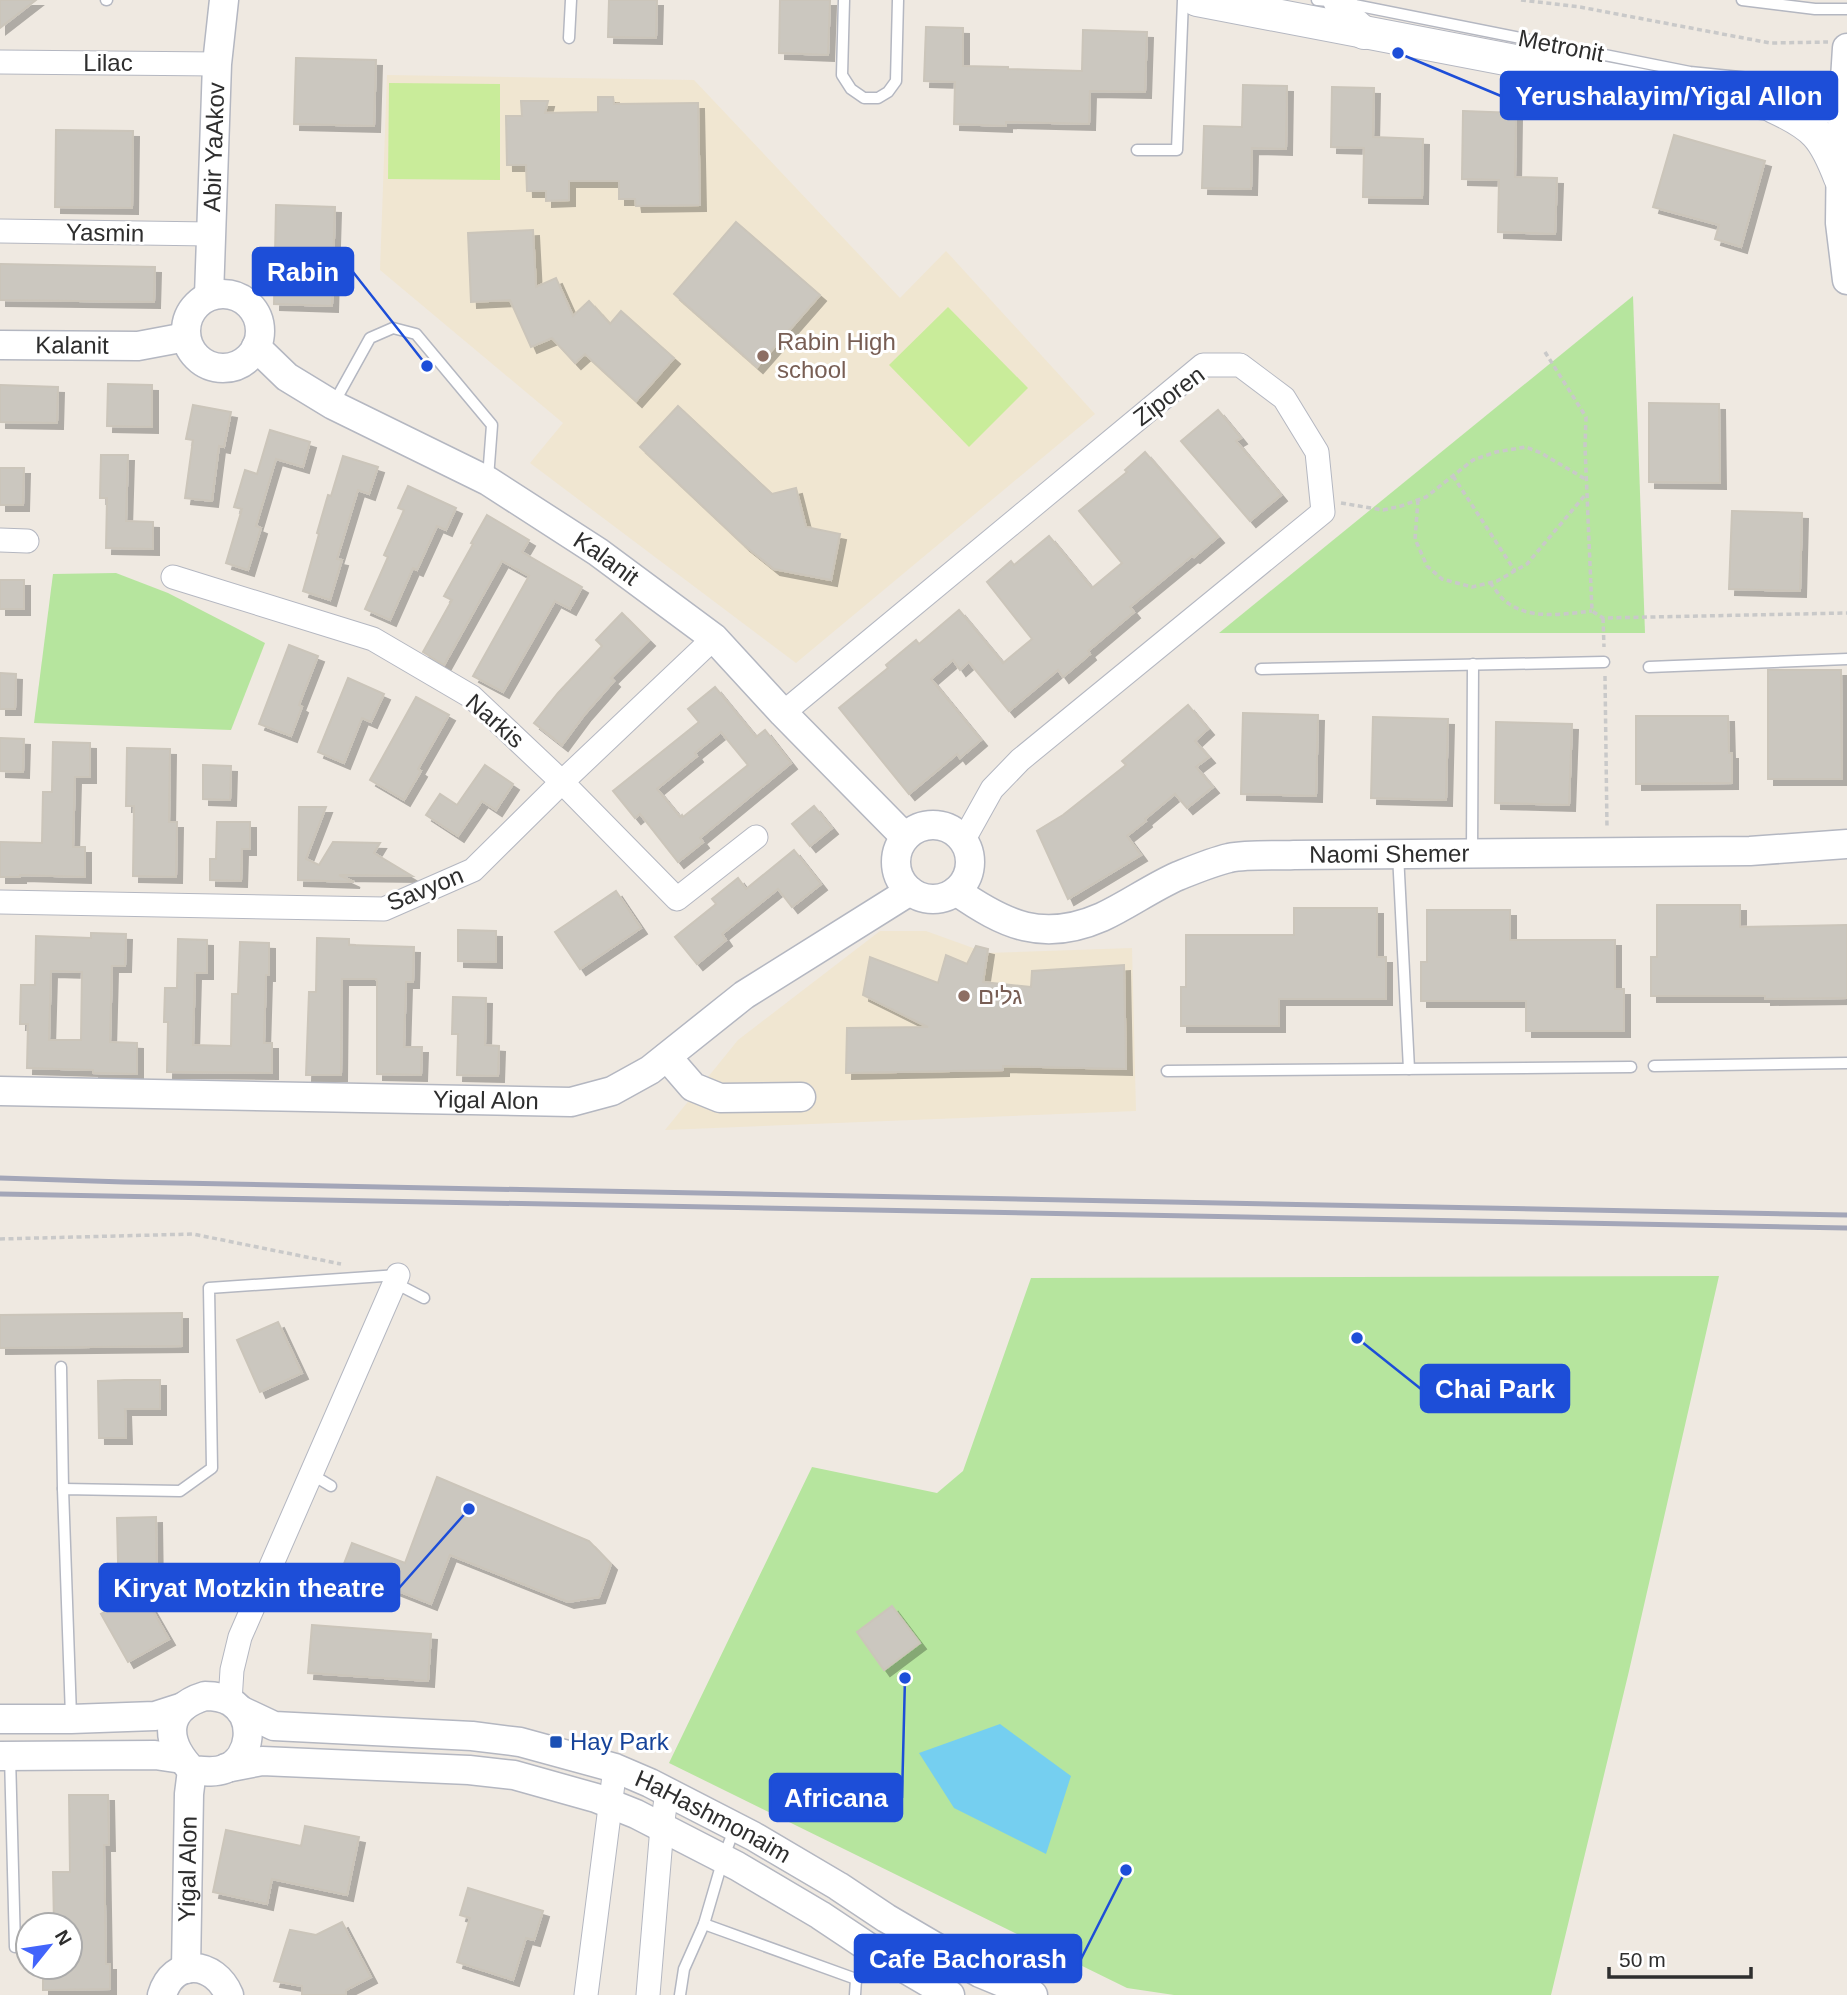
<svg xmlns="http://www.w3.org/2000/svg" width="1847" height="1995" font-family="Arial,Heebo,sans-serif">
<style>
.education{fill:#f0e6d1}
.green{fill:#b6e59e}
.pitch{fill:#c9ec9a}
.water{fill:#75cff0}
.building{fill:#cbc7bf;stroke:#cbc5ba;stroke-width:2;fill-rule:evenodd;filter:url(#shadow)}
.lines{fill:none;stroke-linecap:round;stroke-linejoin:round}
.service-casing{stroke:#b4b7c1;stroke-width:13}
.minor-casing{stroke:#b4b7c1;stroke-width:25}
.tertiary-casing{stroke:#b4b7c1;stroke-width:31}
.secondary-casing{stroke:#b4b7c1;stroke-width:34}
.path{stroke:#c9c9c9;stroke-width:3.5;stroke-dasharray:5 3.5;stroke-linecap:butt}
.service{stroke:#fff;stroke-width:10}
.minor{stroke:#fff;stroke-width:23}
.tertiary{stroke:#fff;stroke-width:28}
.secondary{stroke:#fff;stroke-width:32}
.rail{stroke:#a3a6b8;stroke-width:5}
.education-dot{fill:#8d6e63;stroke:#fff;stroke-width:2.5}
.transit-dot{fill:#1a4fb4;stroke:#fff;stroke-width:2.5}
.labels{text-anchor:middle;stroke-width:6;stroke-linejoin:round;paint-order:stroke}
.street-label{font-size:24px;fill:#2e2e2e;stroke:#fff}
.education-label{font-size:24px;fill:#785e54;stroke:#fff;text-anchor:start}
.transit-label{font-size:24px;fill:#164399;stroke:#fff;text-anchor:start}
.leader{fill:none;stroke:#1d4ed8;stroke-width:2.5}
.callout-dot{fill:#1d4ed8;stroke:#fff;stroke-width:2.5}
.callout{fill:#1d4ed8;stroke:#1d4ed8;stroke-width:2.5}
.callout-label{font-size:26px;text-anchor:middle;font-weight:bold;fill:#fff}
</style>
<defs>
<filter id="shadow"><feDropShadow dx="6" dy="6" stdDeviation="0" flood-color="#0004"/></filter>
</defs>
<rect width="100%" height="100%" fill="#efe9e1"/>
<g class="education">
<polygon points="387,75 694,80 900,298 946,251 1095,414 796,663 530,463 563,423 380,270"/>
<polygon points="880,931 926,931 987,953 1132,948 1136,1111 665,1130 738,1040"/>
</g>
<g class="green">
<polygon points="1633,296 1645,633 1219,633"/>
<polygon points="116,573 168,593 265,643 231,730 34,723 53,574"/>
<polygon points="1719,1276 1629,1671 1551,1995 1174,1995 1127,1988 669,1763 812,1467 937,1493 963,1471 1031,1278"/>
</g>
<g class="pitch">
<polygon points="389,83 500,84 500,180 388,179"/>
<polygon points="948,307 1028,388 969,447 889,365"/>
</g>
<polygon class="water" points="1000,1724 1071,1776 1046,1854 954,1808 919,1753"/>
<g class="building">
<polygon points="0,0 36,0 0,28"/>
<polygon points="609,0 657,0 656,38 608,37"/>
<polygon points="780,0 830,0 828,55 779,53"/>
<polygon points="926,27 963,28 963,66 1008,67 1008,69 1082,71 1083,30 1147,32 1145,92 1090,91 1089,124 1006,122 1006,126 954,124 955,82 924,81"/>
<polygon points="296,58 376,60 374,126 294,124"/>
<polygon points="1243,85 1287,86 1286,149 1252,148 1251,189 1202,188 1204,126 1242,127"/>
<polygon points="1332,87 1374,88 1373,137 1423,139 1422,198 1363,197 1364,148 1331,147"/>
<polygon points="598,97 613,97 614,104 698,103 700,205 636,206 635,199 619,199 619,181 569,181 569,200 546,201 546,191 527,191 526,165 507,165 506,116 522,116 521,101 548,101 545,113 598,112"/>
<polygon points="1463,111 1516,113 1515,177 1557,178 1555,234 1498,232 1499,180 1462,179"/>
<polygon points="56,130 133,131 132,208 55,207"/>
<polygon points="1674,135 1765,161 1741,247 1715,239 1719,225 1653,207"/>
<polygon points="276,205 335,207 332,306 274,304"/>
<polygon points="736,222 820,295 757,367 674,294"/>
<polygon points="533,230 536,287 556,278 573,316 589,301 610,324 621,311 674,358 636,401 585,354 575,363 552,338 531,347 510,300 471,302 468,233"/>
<polygon points="0,264 155,267 154,302 0,300"/>
<polygon points="108,384 152,385 152,427 107,426"/>
<polygon points="0,385 58,387 57,423 0,422"/>
<polygon points="1649,403 1719,404 1720,483 1649,482"/>
<polygon points="193,405 231,412 224,447 219,446 212,501 185,498 193,440 186,439"/>
<polygon points="678,406 772,494 796,488 806,527 840,534 831,580 774,569 744,545 640,447"/>
<polygon points="1218,410 1241,438 1236,441 1281,495 1250,521 1181,441"/>
<polygon points="270,430 310,442 303,467 276,459 256,526 261,528 248,570 226,563 242,509 234,507 245,470 257,474"/>
<polygon points="1145,452 1218,537 1194,557 1192,556 1130,607 1134,612 1088,651 1090,654 1063,677 1058,670 1009,711 969,662 960,670 953,660 931,679 981,740 960,758 957,754 909,794 839,708 888,668 886,665 916,640 919,644 959,610 1003,663 1032,639 987,582 1011,561 1014,565 1049,536 1092,588 1122,563 1079,511 1127,472 1125,470"/>
<polygon points="101,455 128,455 126,521 153,522 153,549 106,548 107,498 100,498"/>
<polygon points="343,456 378,467 369,494 358,490 337,559 342,560 330,600 303,591 319,534 317,533 328,495 331,496"/>
<polygon points="0,468 24,468 23,505 0,505"/>
<polygon points="408,486 456,508 446,530 437,526 417,570 413,568 390,620 365,609 388,557 384,555 404,510 398,508"/>
<polygon points="1732,511 1802,513 1800,591 1729,589"/>
<polygon points="487,515 529,540 522,552 582,587 570,609 555,601 503,692 473,676 529,576 502,561 444,665 423,652 452,600 444,596 473,544 471,543"/>
<rect x="0" y="580" width="24" height="29"/>
<polygon points="622,613 649,640 611,678 614,681 585,714 562,745 534,723 558,693 602,646 596,640"/>
<polygon points="289,645 318,656 299,705 302,707 291,736 259,724"/>
<polygon points="1768,670 1841,670 1842,779 1768,779"/>
<polygon points="0,673 16,674 15,709 0,709"/>
<polygon points="348,678 384,694 371,722 362,718 344,763 318,752"/>
<path d="M715,687L756,737L765,730L791,763L700,838L703,842L678,862L640,814L635,818L613,791L699,722L688,709ZM721,732L748,765L683,817L682,815L680,817L657,789L697,756L695,753Z"/>
<polygon points="416,697 449,715 418,769 421,771 404,800 370,780"/>
<polygon points="1188,705 1208,729 1195,741 1209,757 1196,767 1213,787 1187,808 1175,794 1145,819 1146,821 1127,836 1141,855 1068,899 1037,831 1063,815 1126,765 1122,761"/>
<polygon points="1243,713 1318,715 1316,796 1241,794"/>
<polygon points="1636,716 1728,716 1729,753 1732,753 1732,783 1636,784"/>
<polygon points="1373,717 1448,719 1446,800 1371,798"/>
<polygon points="1496,722 1572,724 1569,805 1495,803"/>
<polygon points="0,738 24,739 23,772 0,771"/>
<polygon points="53,742 90,743 90,777 75,777 73,847 85,847 85,877 20,875 20,877 0,877 0,842 42,843 43,792 52,792"/>
<polygon points="127,748 170,749 169,822 177,822 176,877 133,876 134,806 126,806"/>
<polygon points="203,765 231,766 230,800 203,799"/>
<polygon points="485,765 513,784 496,810 482,801 458,836 426,815 440,794 457,805"/>
<polygon points="814,806 832,828 810,846 792,824"/>
<polygon points="299,807 326,807 306,859 319,865 333,842 380,843 374,853 412,876 339,875 354,882 298,880"/>
<polygon points="217,822 250,822 250,849 242,849 241,881 210,880 210,859 216,859"/>
<polygon points="794,850 821,884 792,907 778,889 722,934 726,940 697,964 675,937 716,904 712,899 738,878 746,889"/>
<polygon points="616,891 641,928 580,969 555,932"/>
<polygon points="1657,905 1740,905 1740,927 1847,925 1847,998 1765,999 1765,996 1651,996 1651,957 1657,957"/>
<polygon points="1294,908 1377,908 1377,957 1386,957 1386,999 1279,999 1279,1026 1181,1026 1181,987 1186,987 1186,935 1294,935"/>
<polygon points="1427,910 1510,910 1510,940 1615,940 1615,989 1624,989 1624,1031 1526,1031 1526,1001 1421,1001 1421,962 1427,962"/>
<polygon points="458,930 496,931 496,962 458,961"/>
<path d="M91,933L126,934L125,966H112L110,1042L137,1043V1074L93,1073V1070L27,1068L28,1024H20L21,985H35L36,936L91,938ZM51,971L82,972L81,1040H49Z"/>
<polygon points="317,938 349,939 349,945 414,947 413,982 406,982 404,1047 422,1047 421,1075 377,1074 377,981 376,979 342,979 341,1075 306,1075 309,992 316,992"/>
<polygon points="178,939 207,940 207,973 195,973 193,1045 231,1046 232,994 238,994 240,942 269,943 269,975 266,975 264,1043 272,1043 272,1073 167,1072 168,1022 164,1022 165,988 177,988"/>
<polygon points="976,946 988,949 983,982 1031,987 1032,971 1124,965 1126,1069 1003,1066 1003,1070 846,1073 847,1028 928,1027 863,995 870,957 938,983 946,955 967,964"/>
<polygon points="453,997 486,998 485,1045 499,1046 498,1076 457,1075 458,1034 452,1034"/>
<polygon points="182,1313 182,1346 0,1348 0,1315"/>
<polygon points="278,1322 302,1373 260,1392 237,1340"/>
<polygon points="125,1380 160,1380 160,1409 125,1409 126,1438 99,1438 98,1381"/>
<polygon points="437,1477 589,1541 611,1564 599,1597 568,1602 450,1555 431,1604 342,1569 352,1543 405,1563"/>
<polygon points="156,1517 157,1584 138,1585 169,1639 128,1662 101,1614 119,1604 117,1518"/>
<polygon points="892,1606 920,1643 884,1670 857,1632"/>
<polygon points="312,1625 431,1634 428,1681 308,1673"/>
<polygon points="69,1795 108,1795 109,1845 104,1845 106,1964 110,1964 110,1989 43,1990 43,1967 70,1967 70,1925 54,1925 53,1872 70,1872"/>
<polygon points="305,1826 359,1837 347,1895 272,1879 267,1904 213,1892 226,1830 301,1846"/>
<polygon points="468,1888 543,1911 534,1940 526,1938 513,1980 457,1962 470,1918 460,1915"/>
<polygon points="342,1922 371,1977 346,1990 346,1995 302,1995 302,1986 274,1981 290,1930 316,1935"/>
</g>
<g class="lines">
<g class="service-casing">
<g id="service">
<polyline points="106,0 107,0"/>
<polyline points="844,0 842,75 851,89 864,98 878,98 888,92 896,81 898,0"/>
<polyline points="1317,0 1340,2 1690,72 1789,82 1843,80"/>
<polyline points="1742,0 1815,9 1847,9"/>
<polyline points="569,38 571,0"/>
<polyline points="1137,150 1177,150 1183,0"/>
<polyline points="334,403 370,338 393,328 416,334 492,425 488,478"/>
<polyline points="1649,667 1847,659"/>
<polyline points="1261,669 1604,662"/>
<polyline points="1398,854 1409,1069"/>
<polyline points="1472,854 1473,664"/>
<polyline points="1654,1066 1847,1063"/>
<polyline points="1167,1071 1631,1067"/>
<polyline points="395,1283 424,1298"/>
<polyline points="61,1367 63,1489"/>
<polyline points="311,1474 331,1486"/>
<polyline points="71,1716 63,1489 180,1491 212,1468 209,1288 398,1275"/>
<polyline points="10,1756 15,1947"/>
<polyline points="704,1924 856,1979 855,1995"/>
<polyline points="680,1995 684,1969 704,1924 723,1859 735,1827"/>
</g>
</g>
<g class="minor-casing">
<g id="minor">
<polyline points="0,62 217,64"/>
<polyline points="0,231 210,234"/>
<polyline points="0,540 27,541"/>
<polyline points="173,577 373,639 472,697 562,782 677,899 756,837"/>
<polyline points="783,713 1203,365 1240,365 1284,398 1317,452 1323,512 1020,760 992,789 963,841"/>
<polyline points="0,902 384,909 473,870 562,782 714,638"/>
<polyline points="230,1701 232,1670 240,1637 398,1275"/>
<polyline points="586,1995 615,1768"/>
<polyline points="648,1995 662,1827 667,1792"/>
</g>
</g>
<g class="tertiary-casing">
<g id="tertiary">
<polyline points="1847,48 1841,142 1840,223 1847,280"/>
<circle cx="223" cy="331" r="37"/>
<path id="s1" d="M209,296L217,64L224,0"/>
<path id="s2" d="M0,345L138,346L186,337"/>
<path id="s3" d="M256,347L287,377L333,405L488,481L598,552L714,638L783,713L905,837"/>
<circle cx="933" cy="862" r="37"/>
<path id="s4" d="M956,891C1005,925 1043,943 1102,917C1128,905 1151,888 1178,876C1193,870 1212,862 1229,858C1248,854 1274,856 1294,855L1750,851L1847,844"/>
<polyline points="667,1057 693,1087 720,1098 801,1097"/>
<path id="s5" d="M0,1091L571,1102L612,1091L650,1070L744,995L910,891"/>
<path d="M205,1696C215,1696 223,1697 231,1702C256,1718 252,1758 225,1769C214,1773 203,1771 192,1770C165,1742 162,1709 205,1696Z"/>
<path id="s6" d="M240,1710L274,1726L472,1736L520,1742L615,1768L650,1783L753,1836L838,1886L886,1918L980,1973L1033,1995"/>
<polyline points="0,1719 71,1719 155,1716 183,1707"/>
<polyline points="0,1756 155,1755 182,1759"/>
<polyline points="226,1768 262,1761 469,1770 514,1775 596,1798 636,1814 737,1866 820,1915 868,1947 950,1995"/>
<path id="s7" d="M186,1969L189,1794L192,1770"/>
<path d="M162,1995C173,1957 215,1961 229,1995"/>
</g>
</g>
<g class="secondary-casing">
<g id="secondary">
<polyline points="1197,0 1688,94 1766,104 1815,107 1847,106"/>
<polyline points="1339,0 1348,19 1364,33"/>
<path d="M1774,107C1815,126 1824,136 1840,178"/>
</g>
</g>
<g class="path">
<polyline points="1521,0 1580,7 1770,43 1828,42"/>
<polyline points="1545,352 1586,417 1585,447 1592,611 1603,618 1847,613"/>
<polyline points="1453,476 1515,571"/>
<polyline points="1418,500 1415,539 1427,566 1442,579 1472,587 1497,581 1527,564 1586,494"/>
<polyline points="1341,503 1383,510 1401,506 1426,497 1473,460 1496,452 1526,447 1541,453 1587,480"/>
<path d="M1490,583C1495,588 1499,596 1504,600C1528,621 1564,614 1592,611"/>
<polyline points="1603,618 1604,647"/>
<polyline points="1605,676 1607,829"/>
<polyline points="0,1239 193,1234 341,1264"/>
</g>
<use href="#service" class="service"/>
<use href="#minor" class="minor"/>
<use href="#tertiary" class="tertiary"/>
<use href="#secondary" class="secondary"/>
<g class="rail">
<polyline points="0,1178 124,1182 1847,1215"/>
<polyline points="0,1194 1847,1228"/>
</g>
</g>
<g class="education-dot">
<circle cx="763" cy="356" r="7"/>
<circle cx="964" cy="996" r="7"/>
</g>
<rect class="transit-dot" x="549" y="1735" width="14" height="14" rx="3.5"/>
<g class="labels">
<g class="street-label">
<text transform="translate(1561 46) rotate(11)" y="8">Metronit</text>
<text x="108" y="71">Lilac</text>
<text dy="8" stroke="none"><textPath href="#s1" startOffset="149">Abir YaAkov</textPath></text>
<text transform="translate(105 233) rotate(1)" y="8">Yasmin</text>
<text dy="8" stroke="none"><textPath href="#s2" startOffset="72">Kalanit</textPath></text>
<text transform="translate(1169 396) rotate(-37)" y="8">Ziporen</text>
<text dy="8" stroke="none"><textPath href="#s3" startOffset="411">Kalanit</textPath></text>
<text transform="translate(495 721) rotate(41)" y="8">Narkis</text>
<text dy="8" stroke="none"><textPath href="#s4" startOffset="458">Naomi Shemer</textPath></text>
<text transform="translate(425 889) rotate(-22)" y="8">Savyon</text>
<text dy="8" stroke="none"><textPath href="#s5" startOffset="486">Yigal Alon</textPath></text>
<text dy="8" stroke="none"><textPath href="#s6" startOffset="492">HaHashmonaim</textPath></text>
<text dy="8" stroke="none"><textPath href="#s7" startOffset="100">Yigal Alon</textPath></text>
</g>
<g class="education-label">
<text x="777" y="350">Rabin High<tspan x="777" dy="28">school</tspan></text>
<text x="978" y="1004">גלים</text>
</g>
<g class="transit-label">
<text x="570" y="1750">Hay Park</text>
</g>
</g>
<path class="leader" d="M1398 53L1501 96M427 366L353 272M1357 1338L1421 1389M469 1509L399 1588M905 1678L902 1798M1126 1870L1081 1959"/>
<g class="callout-dot">
<circle cx="1398" cy="53" r="7"/>
<circle cx="427" cy="366" r="7"/>
<circle cx="1357" cy="1338" r="7"/>
<circle cx="469" cy="1509" r="7"/>
<circle cx="905" cy="1678" r="7"/>
<circle cx="1126" cy="1870" r="7"/>
</g>
<g class="callout">
<rect x="1501" y="72" width="336" height="47" rx="7"/>
<rect x="253" y="248" width="100" height="47" rx="7"/>
<rect x="1421" y="1365" width="148" height="47" rx="7"/>
<rect x="100" y="1564" width="299" height="47" rx="7"/>
<rect x="770" y="1774" width="132" height="47" rx="7"/>
<rect x="855" y="1935" width="226" height="47" rx="7"/>
</g>
<g class="callout-label">
<text x="1669" y="105">Yerushalayim/Yigal Allon</text>
<text x="303" y="281">Rabin</text>
<text x="1495" y="1398">Chai Park</text>
<text x="249" y="1597">Kiryat Motzkin theatre</text>
<text x="836" y="1807">Africana</text>
<text x="968" y="1968">Cafe Bachorash</text>
</g>
<g transform="translate(49 1946) rotate(60)"><circle r="33" fill="#ffffff" stroke="#ababab" stroke-width="2"/>
<path d="M0-5L12 26L0 18L-12 26Z" fill="#4264fb"/>
<text y="-10" font-size="19" font-weight="bold" text-anchor="middle" fill="#2e2e2e">N</text>
</g>
<path d="M1609 1967v10h142v-10" fill="none" stroke="#2e2e2e" stroke-width="3.5"/>
<text x="1619" y="1967" font-size="21" fill="#2e2e2e" stroke="#ffffff" stroke-width="5" paint-order="stroke">50 m</text>
</svg>
